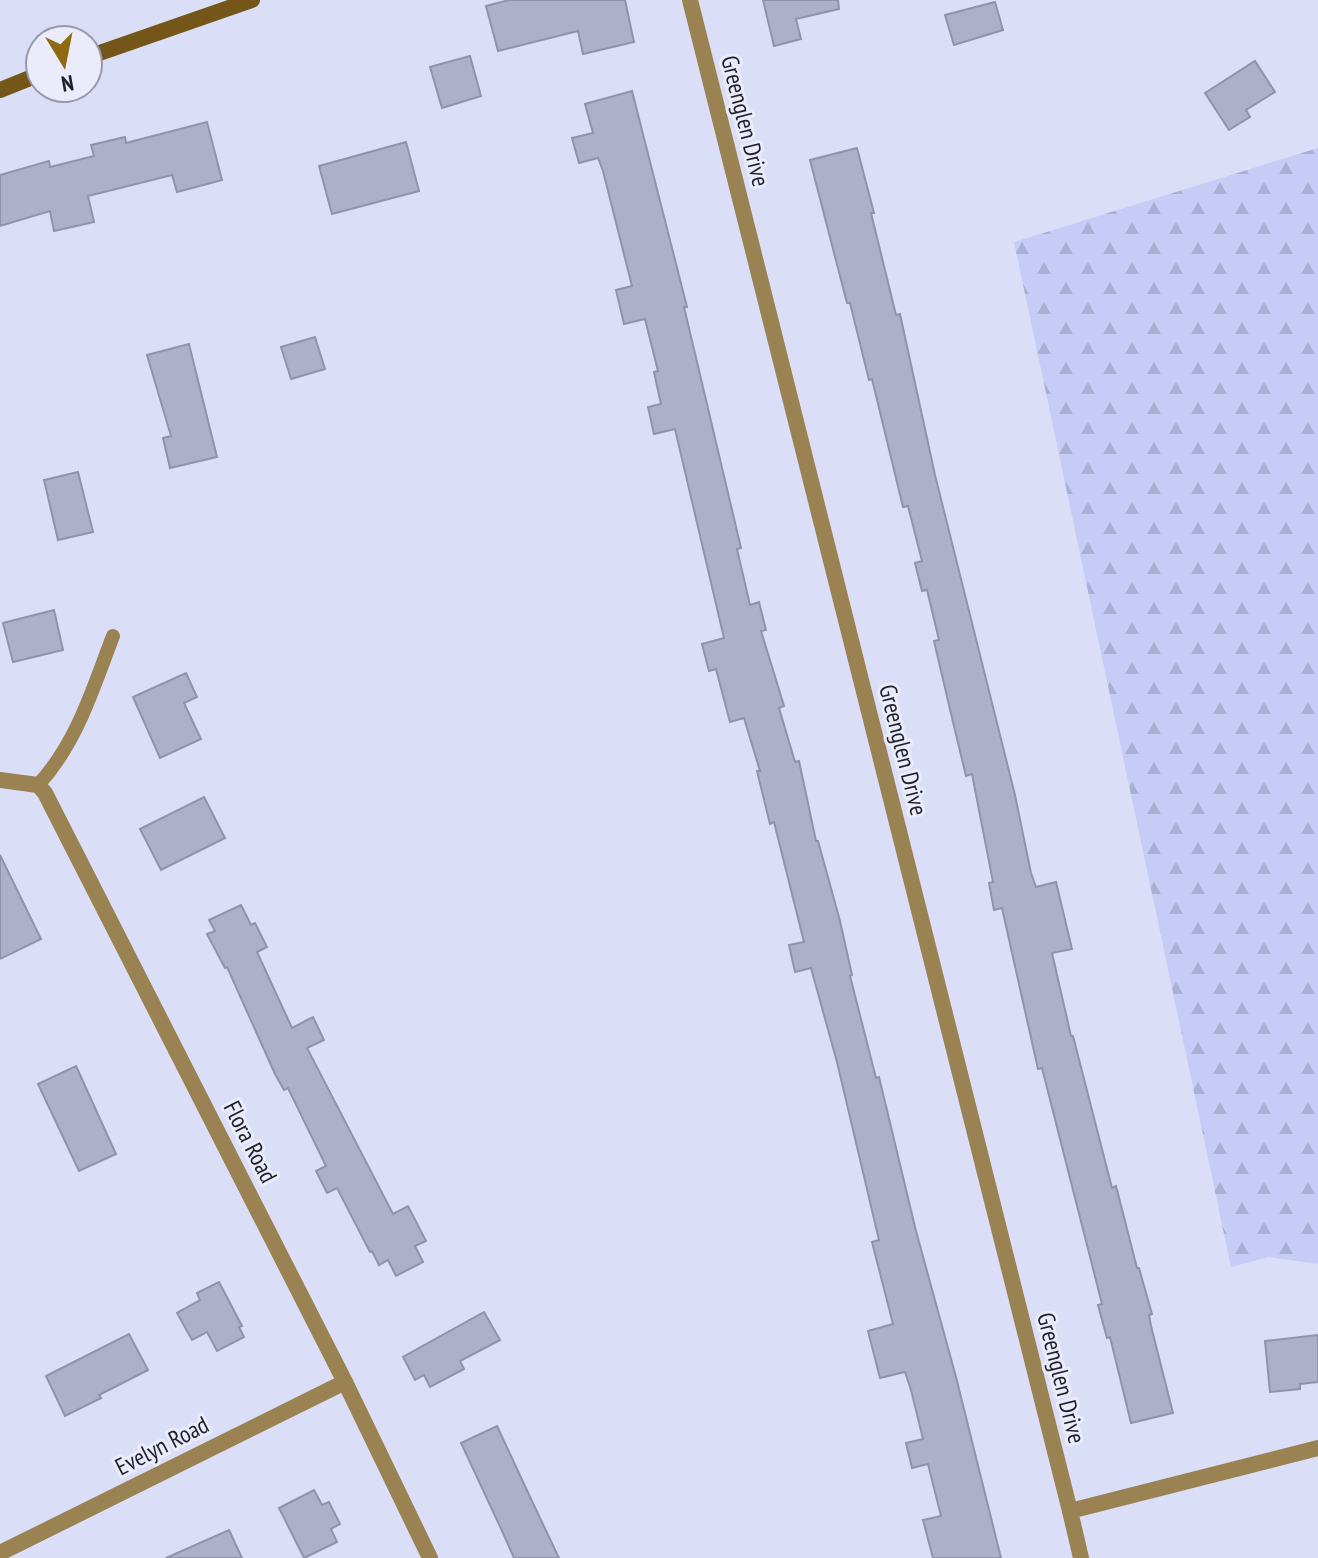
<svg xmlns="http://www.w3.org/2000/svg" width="1318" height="1558" font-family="'PT Sans Narrow',sans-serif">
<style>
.forest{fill:url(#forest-firs)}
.building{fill:#adb0c8;stroke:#9093ab;stroke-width:2}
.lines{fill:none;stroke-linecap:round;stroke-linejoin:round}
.lane{stroke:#9b8253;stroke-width:14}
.street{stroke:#9b8253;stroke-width:16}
.secondary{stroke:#735618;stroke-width:16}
.labels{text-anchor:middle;stroke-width:6;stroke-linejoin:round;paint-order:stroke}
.street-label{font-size:24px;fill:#1f2029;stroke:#eaecfb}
</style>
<defs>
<pattern id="forest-firs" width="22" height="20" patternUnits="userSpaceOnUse" patternTransform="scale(2)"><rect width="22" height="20" fill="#c7ccf7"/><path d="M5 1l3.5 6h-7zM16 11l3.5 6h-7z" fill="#aaafd4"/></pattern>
</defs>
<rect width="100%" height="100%" fill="#dbdef7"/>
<polygon class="forest" points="1318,148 1318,1264 1269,1257 1231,1267 1014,242"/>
<g class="building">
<polygon points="509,0 625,0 634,42 583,54 578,31 498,51 486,6"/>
<polygon points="763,0 838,0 839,9 796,19 801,39 774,46"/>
<polygon points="995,2 1003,30 954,45 945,15"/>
<polygon points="470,56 481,96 442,108 430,67"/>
<polygon points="1255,61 1275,92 1246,110 1250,117 1229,130 1205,93"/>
<polygon points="632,91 687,307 684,307 741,548 737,549 750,605 759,602 766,630 761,631 784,706 779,708 795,762 799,761 816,841 818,841 840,921 852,975 850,976 876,1078 879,1077 916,1231 956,1377 1001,1558 933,1558 923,1520 941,1516 928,1464 912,1468 906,1443 923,1439 911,1390 905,1372 880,1378 868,1331 893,1324 872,1242 879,1240 837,1062 811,968 795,972 789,945 804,942 774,822 770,824 757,771 760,771 744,718 730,722 716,669 709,671 702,644 724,638 675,429 654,434 648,407 661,404 654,372 658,371 645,319 624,324 616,290 632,286 603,171 598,158 579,163 572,138 593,133 585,104"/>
<polygon points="207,122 222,180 177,192 172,175 88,196 94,222 54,231 50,211 0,226 0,175 49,161 50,167 94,156 91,145 125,137 126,143"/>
<polygon points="406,142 419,191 332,214 319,166"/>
<polygon points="857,148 874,213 871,213 896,315 900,314 935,475 1015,795 1031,873 1036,887 1056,882 1072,949 1052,953 1071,1036 1073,1036 1112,1188 1116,1186 1137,1268 1139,1268 1152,1314 1149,1315 1151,1326 1173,1413 1131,1423 1110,1337 1107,1338 1098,1305 1102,1304 1042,1068 1038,1069 1002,908 994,910 989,883 993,882 972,774 966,776 953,722 934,641 939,640 927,590 922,591 915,563 922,561 908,506 903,507 872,379 869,380 850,303 847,303 810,160"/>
<polygon points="315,337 325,369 291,379 281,347"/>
<polygon points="189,344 217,457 170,468 163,438 171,436 147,355"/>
<polygon points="78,472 93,532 58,540 44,480"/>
<polygon points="54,610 63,650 13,662 3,623"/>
<polygon points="186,673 197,697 184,703 201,739 160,758 133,697"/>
<polygon points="204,797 225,838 161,870 140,829"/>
<polygon points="0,855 41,939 0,959"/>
<polygon points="241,905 251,925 255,923 267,947 257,952 292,1028 313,1017 324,1040 307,1048 393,1214 408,1206 426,1241 415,1246 423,1262 396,1276 388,1260 379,1265 372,1251 370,1252 337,1188 327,1193 316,1171 326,1166 288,1088 284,1090 275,1074 227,967 225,968 207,934 215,931 209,920"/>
<polygon points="76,1066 116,1154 79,1171 38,1084"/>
<polygon points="219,1282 242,1326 239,1327 244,1337 217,1351 207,1332 192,1340 177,1313 200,1300 197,1293"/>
<polygon points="484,1312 500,1340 460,1361 464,1369 430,1387 424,1375 415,1380 403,1357"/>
<polygon points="129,1334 148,1370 99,1395 101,1398 65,1416 46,1376"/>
<polygon points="1318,1335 1318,1382 1300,1384 1300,1389 1270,1392 1265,1341"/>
<polygon points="497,1426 531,1499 559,1558 514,1558 503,1533 461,1443"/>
<polygon points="314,1490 322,1505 329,1502 340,1524 331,1529 337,1542 304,1558 279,1508"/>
<polygon points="229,1530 242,1558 166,1558"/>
</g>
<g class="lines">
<path class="lane" d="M38,785C77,743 93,688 113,636"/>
<g class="street">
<polyline points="690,0 1070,1511"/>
<polyline points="0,780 38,785 45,793 345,1382 430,1558"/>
<polyline points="0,1553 345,1382"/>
<polyline points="1081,1558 1070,1511 1318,1448"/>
</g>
<g class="secondary">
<polyline points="88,57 252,0"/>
<polyline points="0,90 40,74"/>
</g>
</g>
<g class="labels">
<g class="street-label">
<text transform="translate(745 121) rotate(76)" y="8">Greenglen Drive</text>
<text transform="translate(903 750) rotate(76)" y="8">Greenglen Drive</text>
<text transform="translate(250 1142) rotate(63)" y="8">Flora Road</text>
<text transform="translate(1061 1378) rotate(76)" y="8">Greenglen Drive</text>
<text transform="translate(162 1446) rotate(-27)" y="8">Evelyn Road</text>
</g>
</g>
<g transform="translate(64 64) rotate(170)"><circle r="38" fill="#eaecfb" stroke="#999aa7" stroke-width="2"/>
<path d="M0-6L14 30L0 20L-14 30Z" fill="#906a10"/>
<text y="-12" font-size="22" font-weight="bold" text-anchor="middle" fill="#1f2029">N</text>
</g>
</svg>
